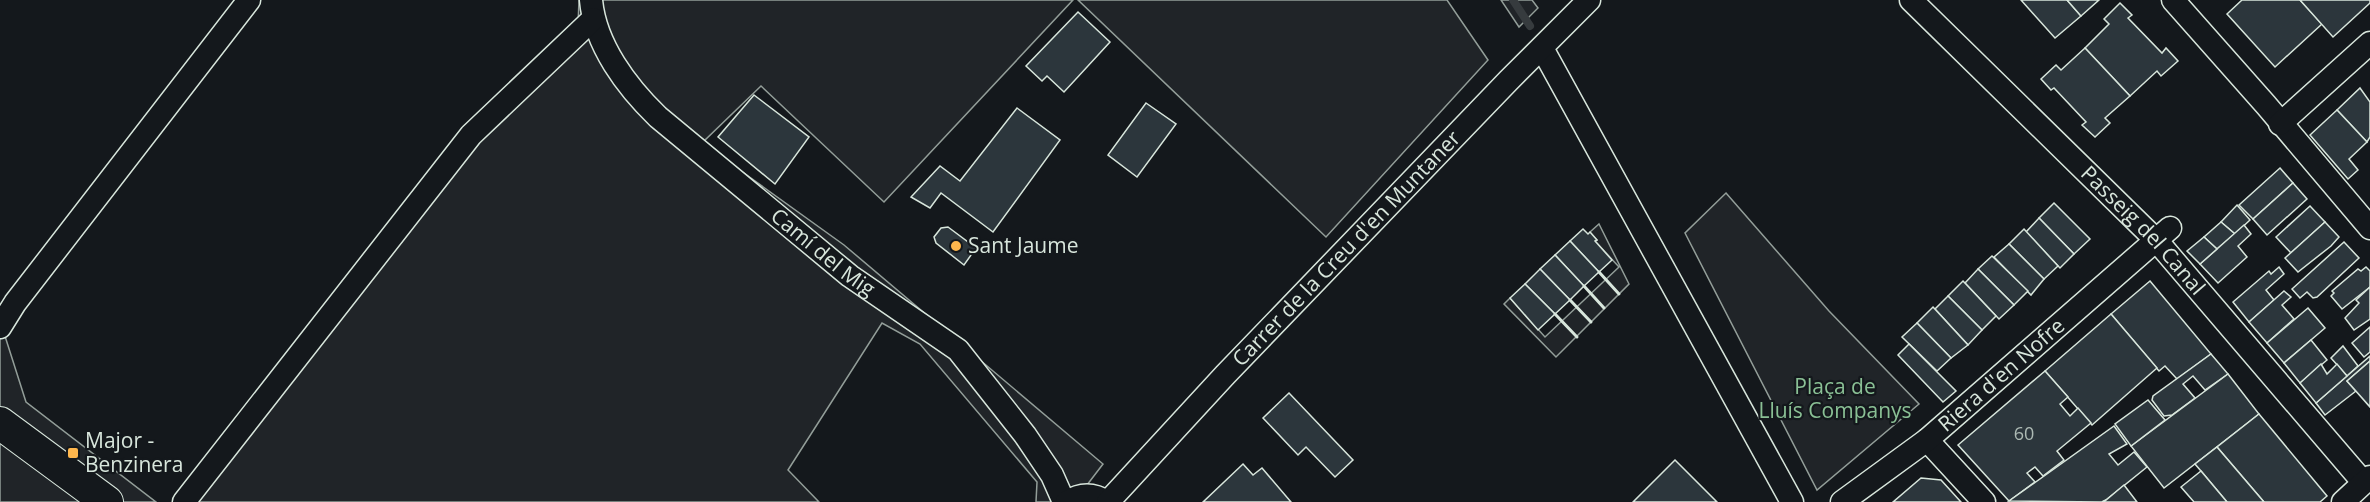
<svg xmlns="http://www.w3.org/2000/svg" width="2370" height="502" font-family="'Open Sans',sans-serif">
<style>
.green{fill:#202428;stroke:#939e99;stroke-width:1.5}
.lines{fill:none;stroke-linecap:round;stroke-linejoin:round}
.stream{stroke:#363b3e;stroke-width:8}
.building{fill:#2c363c;stroke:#d8e6dc;stroke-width:1.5}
.street-casing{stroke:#d8e6dc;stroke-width:25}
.secondary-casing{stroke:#d8e6dc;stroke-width:34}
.street{stroke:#14181c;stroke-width:22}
.secondary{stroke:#14181c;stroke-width:32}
.wall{stroke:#d8e6dc;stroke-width:3}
.poi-dot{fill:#ffb74d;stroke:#14181c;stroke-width:2}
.labels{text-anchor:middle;stroke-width:4.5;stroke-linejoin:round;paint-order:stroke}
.number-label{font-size:18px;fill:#adbab4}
.street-label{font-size:21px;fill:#d8e6dc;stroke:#14181c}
.poi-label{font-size:21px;fill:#d8e6dc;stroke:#14181c;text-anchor:start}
.park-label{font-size:21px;fill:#8ac095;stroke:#14181c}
</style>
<rect width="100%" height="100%" fill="#14181c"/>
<g class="green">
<polygon points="579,0 1073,0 884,202 761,86 702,143 844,245 1103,464 1074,502 1036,502 1037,482 920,344 882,323 788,470 819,502 176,502 578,25"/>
<polygon points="1078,0 1447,0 1488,60 1326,237"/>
<polygon points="1501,0 1532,0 1538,8 1519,27"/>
<polygon points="1726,193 1829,311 1919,404 1817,490 1685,233"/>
<polygon points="1599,224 1629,284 1556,357 1504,304 1510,298 1545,337 1619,267 1595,241 1597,240 1590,232"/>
<polygon points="0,330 4,333 26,402 156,502 0,502"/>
</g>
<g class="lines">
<polyline class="stream" points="1513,0 1530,26"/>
</g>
<g class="building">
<polygon points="2021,0 2067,0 2081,16 2055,38"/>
<polygon points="2067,0 2099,0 2081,16"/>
<polygon points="2242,0 2300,0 2322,24 2275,67 2227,14"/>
<polygon points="2300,0 2370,0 2370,3 2333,37"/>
<polygon points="2120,3 2132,15 2128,18 2162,53 2166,48 2178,61 2161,76 2157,71 2130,96 2085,48 2109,24 2104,19"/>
<polygon points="1078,12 1110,42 1064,92 1047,76 1042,81 1026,66"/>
<polygon points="2085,48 2130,96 2105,118 2110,123 2095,137 2082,125 2086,122 2054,88 2051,90 2041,79 2056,65 2061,70"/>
<polygon points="2360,88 2370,102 2370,137 2367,142 2337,110"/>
<polygon points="754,95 809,137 775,184 718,137"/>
<polygon points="1146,103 1176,124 1137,177 1108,155"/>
<polygon points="1017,108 1060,140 993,232 941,193 930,208 911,197 940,166 960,181"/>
<polygon points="2337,110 2367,142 2349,159 2358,170 2348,179 2310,135"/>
<polygon points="2280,168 2293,183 2253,219 2239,205"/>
<polygon points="2293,183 2307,199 2267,235 2253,219"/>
<polygon points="2054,203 2090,239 2074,254 2039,218"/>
<polygon points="2237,205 2250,220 2235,234 2221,222"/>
<polygon points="2310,206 2325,222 2291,253 2276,237"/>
<polygon points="2039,218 2074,254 2060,268 2026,232"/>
<polygon points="2221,222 2235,234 2217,249 2204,237"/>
<polygon points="2325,222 2339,237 2331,246 2298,272 2285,258"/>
<polygon points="2244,225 2251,234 2238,246 2247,257 2218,283 2200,264"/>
<polygon points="948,227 976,248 964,265 936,243 934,237 941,228"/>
<polygon points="1583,229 1588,234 1590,232 1597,240 1595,241 1612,260 1599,272 1570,241"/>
<polygon points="2024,229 2058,266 2044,279 2009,244"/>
<polygon points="2204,237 2217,249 2200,264 2187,251"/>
<polygon points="1570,241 1599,272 1584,286 1555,255"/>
<polygon points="2344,242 2359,258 2317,297 2313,298 2307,292 2300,298 2292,289"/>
<polygon points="2009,244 2044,279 2031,295 1994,257"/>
<polygon points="1555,255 1584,286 1570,300 1540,269"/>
<polygon points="1992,256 2028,291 2014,305 1978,269"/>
<polygon points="2279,267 2284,274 2266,290 2274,300 2249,322 2233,302 2269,271 2271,274"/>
<polygon points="2366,267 2370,271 2370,287 2342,309 2331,296 2334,293 2332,291 2358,269 2361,271"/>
<polygon points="1540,269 1570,300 1555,314 1525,284"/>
<polygon points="1978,269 2014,305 1999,319 1965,283"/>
<polygon points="1963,281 1996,316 1982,330 1948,296"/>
<polygon points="2150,281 2211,354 2177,379 2165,366 2159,371 2111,314"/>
<polygon points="1525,284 1555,314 1538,330 1510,298"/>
<polygon points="2370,287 2370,319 2354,330 2345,318 2359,303 2356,300"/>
<polygon points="2284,291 2291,297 2282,305 2294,319 2267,343 2249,322"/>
<polygon points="1948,296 1982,330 1968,345 1935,309"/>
<polygon points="1933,307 1968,345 1951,358 1917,323"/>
<polygon points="2308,308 2325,328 2284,363 2267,343"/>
<polygon points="2111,314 2157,368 2092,425 2045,371"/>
<polygon points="1917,323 1951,358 1937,371 1902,337"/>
<polygon points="2370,327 2370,352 2364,357 2352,343"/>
<polygon points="2311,340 2327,360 2300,383 2284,363"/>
<polygon points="1909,344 1956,391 1943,402 1898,355"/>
<polygon points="2343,346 2358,366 2347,376 2331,358"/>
<polygon points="2211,354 2228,374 2205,390 2193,376 2183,384 2195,398 2172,415 2164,416 2152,400 2153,396"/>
<polygon points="2370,356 2370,361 2347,381 2356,391 2325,415 2316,403"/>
<polygon points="2370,361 2370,407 2347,381"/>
<polygon points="2321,364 2327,374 2337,364 2347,376 2316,403 2300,383"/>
<polygon points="2045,371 2068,397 2060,404 2070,416 2078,408 2091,423 2057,451 2064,460 2043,476 2035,467 2027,473 2035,482 2009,501 1958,445"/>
<polygon points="2228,374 2259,414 2164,488 2131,446"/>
<polygon points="1289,393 1353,460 1335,477 1306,447 1298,455 1263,418"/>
<polygon points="2148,400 2165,420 2131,446 2115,424"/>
<polygon points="2259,414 2327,496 2320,502 2264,502 2217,447"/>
<polygon points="2114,426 2127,444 2109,454 2118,465 2134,452 2147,467 2106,500 2102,502 2009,501"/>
<polygon points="2217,447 2264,502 2227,502 2201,471 2195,464"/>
<polygon points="1675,460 1717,502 1633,502"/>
<polygon points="1243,464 1253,475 1262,468 1291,502 1203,502"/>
<polygon points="2201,471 2227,502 2194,502 2181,487"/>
<polygon points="1921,478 1941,480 1961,502 1893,502"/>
<polygon points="2124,485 2137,502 2102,502 2106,500"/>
</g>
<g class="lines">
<g class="street-casing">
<g id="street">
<path id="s1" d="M591,0C595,45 627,87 658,117L850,276L958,350L1025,435L1052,475L1064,502"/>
<path id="s2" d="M1911,0L2156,240L2358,476"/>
<polyline points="2173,0 2266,105 2370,228"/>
<polyline points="1542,48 1792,502"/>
<polyline points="2280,124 2370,43"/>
<polyline points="0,327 15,303 249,0"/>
<polyline points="1927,440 1984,502"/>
<polyline points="184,502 471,135 593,19"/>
<path d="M1067,502C1081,493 1093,493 1107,502"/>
<path id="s3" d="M1108,502L1225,375L1509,80L1589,0"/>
<path id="s4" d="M1842,502L1927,440L2170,228"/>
<polyline points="2343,502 2370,477"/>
</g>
</g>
<g class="secondary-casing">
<polyline id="secondary" points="0,423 107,502"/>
</g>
<use href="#street" class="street"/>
<use href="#secondary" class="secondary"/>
<g class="wall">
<polyline points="1599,272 1619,294"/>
<polyline points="1584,286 1604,308"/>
<polyline points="1570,300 1591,322"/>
<polyline points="1555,314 1577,337"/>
</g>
</g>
<g class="poi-dot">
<circle cx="956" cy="246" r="6"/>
<rect x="67" y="447" width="12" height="12" rx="3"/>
</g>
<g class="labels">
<g class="number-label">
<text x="2024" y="440">60</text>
</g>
<g class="street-label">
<text dy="7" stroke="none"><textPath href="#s2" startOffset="327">Passeig del Canal</textPath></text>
<text dy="7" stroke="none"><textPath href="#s3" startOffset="348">Carrer de la Creu d'en Muntaner</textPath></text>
<text dy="7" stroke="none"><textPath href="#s1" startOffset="351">Camí del Mig</textPath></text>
<text dy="7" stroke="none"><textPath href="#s4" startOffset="204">Riera d'en Nofre</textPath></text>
</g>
<g class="poi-label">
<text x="968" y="253">Sant Jaume</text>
<text x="85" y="448">Major -<tspan x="85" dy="24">Benzinera</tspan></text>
</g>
<g class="park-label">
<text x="1835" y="394">Plaça de<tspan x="1835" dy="24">Lluís Companys</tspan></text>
</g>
</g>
</svg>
